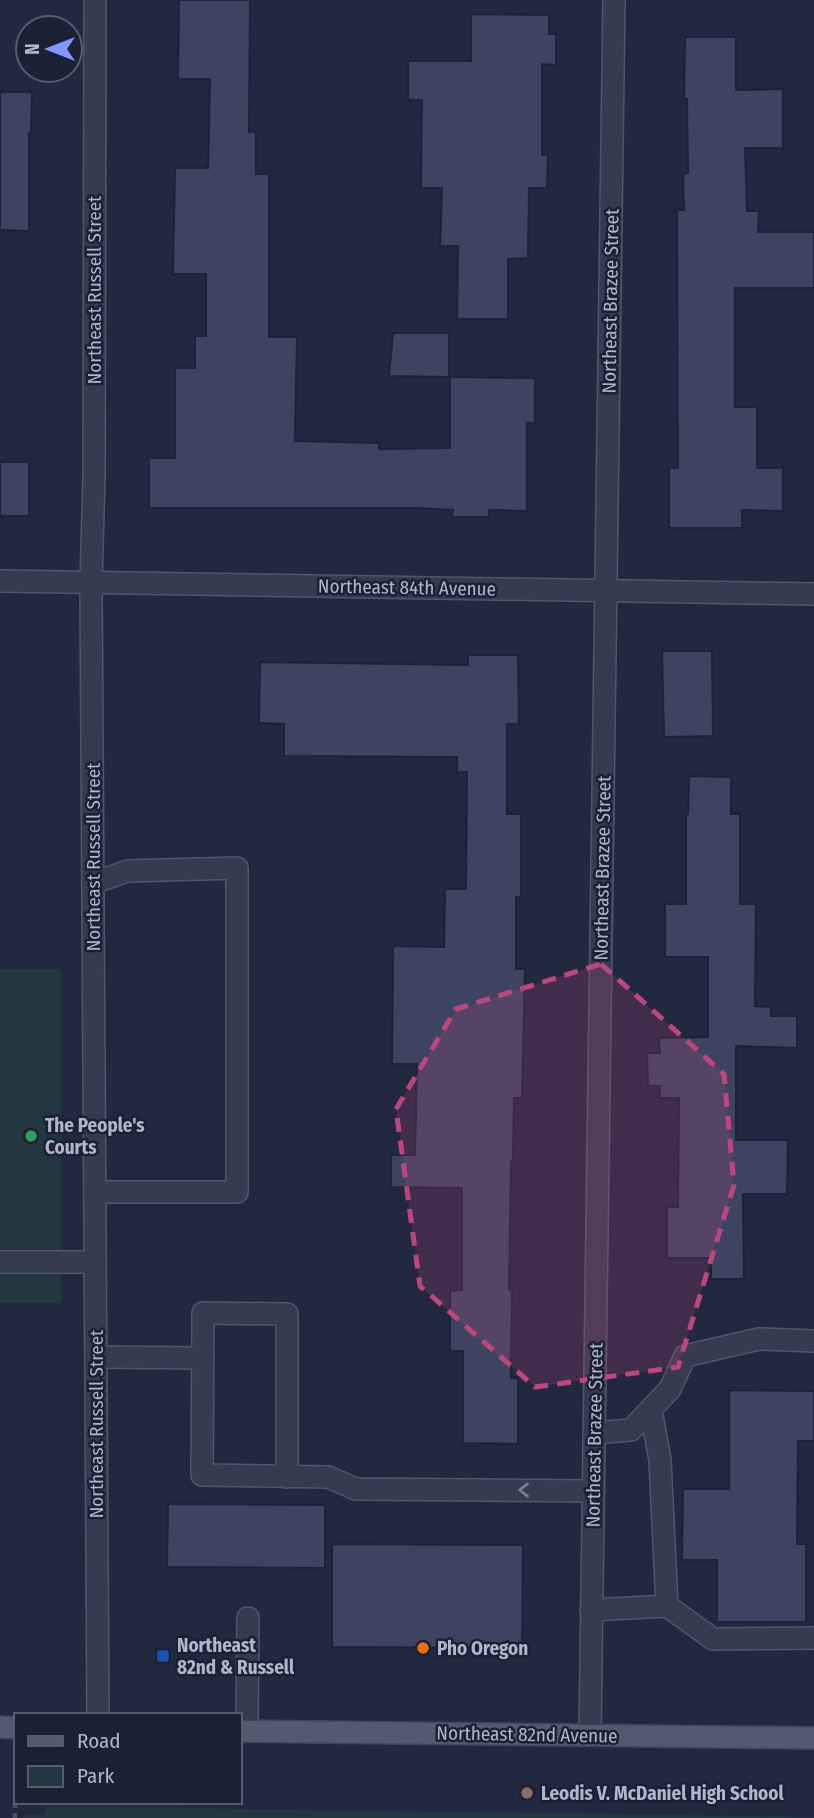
<svg xmlns="http://www.w3.org/2000/svg" width="814" height="1818" font-family="'Fira Sans Condensed',sans-serif">
<style>
.green{fill:#233741}
.building{fill:#3d4461;stroke:#1d2237;stroke-width:2}
.lines{fill:none;stroke-linecap:round;stroke-linejoin:round}
.minor-casing{stroke:#51566b;stroke-width:24}
.major-casing{stroke:#3f4459;stroke-width:24}
.path{stroke:#42545e;stroke-width:4.5;stroke-dasharray:5 5;stroke-linecap:butt}
.minor{stroke:#363b50;stroke-width:21}
.major{stroke:#545970;stroke-width:21}
.oneway{stroke:#7a7f94}
.marked{fill:#bd477d;fill-opacity:0.2;stroke:#bd477d;stroke-width:5;stroke-dasharray:14 9;stroke-linejoin:round}
.leisure-dot{fill:#2e9e5b;stroke:#1b2035;stroke-width:2.5}
.food-dot{fill:#e8710a;stroke:#1b2035;stroke-width:2.5}
.transit-dot{fill:#1a4fb4;stroke:#1b2035;stroke-width:2.5}
.education-dot{fill:#8d6e63;stroke:#1b2035;stroke-width:2.5}
.labels{text-anchor:middle;stroke-width:5;stroke-linejoin:round;paint-order:stroke}
.street-label{font-size:19px;fill:#b2b6cb;stroke:#1b2035}
.poi-label{font-size:19px;font-weight:bold;fill:#b2b6cb;stroke:#1b2035;text-anchor:start}
</style>
<rect width="100%" height="100%" fill="#212840"/>
<g class="green">
<polygon points="0,969 61,969 62,1303 0,1303"/>
<polygon points="46,1806 814,1817 814,1818 23,1818 23,1815 46,1815"/>
</g>
<g class="building">
<polygon points="179,0 250,0 249,132 256,132 256,174 269,174 269,337 297,337 295,441 379,443 379,449 450,448 450,377 535,378 535,423 527,423 527,511 489,510 489,517 452,517 453,510 416,508 149,508 149,458 175,458 175,368 195,368 195,336 206,336 206,274 173,274 175,168 208,168 210,79 178,79"/>
<polygon points="471,14 549,15 549,34 556,34 556,65 542,64 542,155 548,155 547,188 529,188 528,258 508,259 508,319 457,319 458,246 440,246 442,188 421,188 422,100 408,100 408,61 471,61"/>
<polygon points="685,37 736,37 736,90 783,89 783,148 745,148 747,211 759,211 758,232 814,232 814,288 735,288 735,407 757,407 757,468 783,468 783,511 742,510 742,528 669,528 669,468 678,468 677,210 684,210 683,174 688,173 687,99 684,99"/>
<polygon points="0,92 32,92 31,133 29,133 29,231 0,230"/>
<polygon points="393,333 449,333 449,377 389,376"/>
<rect x="0" y="462" width="29" height="54"/>
<polygon points="662,651 712,651 713,736 664,737"/>
<polygon points="468,655 518,655 519,724 507,724 507,814 521,814 521,897 516,897 516,969 525,969 522,1098 514,1098 513,1162 511,1161 509,1290 512,1290 511,1378 518,1378 518,1444 463,1443 463,1351 450,1351 450,1291 462,1290 462,1188 391,1187 391,1155 415,1155 417,1064 392,1064 393,946 444,947 445,889 466,889 467,772 457,772 457,757 284,756 284,724 259,723 260,662 468,665"/>
<polygon points="689,776 731,777 731,814 740,814 740,904 756,904 755,1006 771,1007 771,1016 797,1016 797,1048 736,1046 736,1140 788,1140 787,1194 743,1194 744,1279 711,1279 711,1258 667,1258 667,1207 678,1207 679,1098 660,1098 660,1086 648,1086 647,1053 660,1053 659,1038 708,1037 708,957 665,957 665,904 686,904 686,814 688,814"/>
<polygon points="729,1390 814,1391 814,1441 798,1441 797,1544 806,1544 806,1622 717,1622 717,1560 682,1560 683,1489 729,1489"/>
<polygon points="168,1504 325,1505 325,1568 167,1567"/>
<polygon points="332,1544 523,1545 522,1648 332,1647"/>
</g>
<g class="lines">
<g class="minor-casing">
<g id="minor">
<polyline points="95,0 94,478 91,582 98,1715"/>
<polyline points="0,581 814,594"/>
<polyline points="93,883 128,871 237,868 237,1192 95,1192"/>
<polyline points="0,1262 95,1262"/>
<polyline points="97,1357 203,1358"/>
<polyline points="651,1410 660,1460 667,1606"/>
<polyline points="594,1433 631,1430 670,1389 685,1356 759,1339 814,1341"/>
<polyline points="287,1477 287,1314 203,1313 202,1475 328,1477 356,1489 592,1491"/>
<polyline points="591,1610 667,1606 713,1639 814,1638"/>
<polyline points="247,1731 248,1618"/>
<polyline points="590,1735 614,0"/>
</g>
</g>
<g class="major-casing">
<g id="major">
<polyline points="0,1727 16,1728"/>
<polyline points="240,1731 814,1738"/>
</g>
</g>
<polyline class="path" points="15,1818 15,1799"/>
<use href="#minor" class="minor"/>
<use href="#major" class="major"/>
</g>
<defs><path id="oneway-chevron" d="M-2-3.5L2.5 0L-2 3.5" fill="none" stroke-width="1.6" stroke-linecap="round" stroke-linejoin="round" transform="scale(1.75)"/></defs>
<use class="oneway" href="#oneway-chevron" transform="translate(524 1490) rotate(-180)"/>
<path class="marked" d="M601,964L724,1074L734,1185L678,1367L535,1387L420,1286L396,1109L456,1009Z"/>
<circle class="leisure-dot" cx="31" cy="1136" r="7"/>
<circle class="food-dot" cx="423" cy="1648" r="7"/>
<rect class="transit-dot" x="156" y="1649" width="14" height="14" rx="3.5"/>
<circle class="education-dot" cx="527" cy="1793" r="7"/>
<g class="labels">
<g class="street-label">
<text transform="translate(94 290) rotate(-90)" y="7">Northeast Russell Street</text>
<text transform="translate(610 301) rotate(-89)" y="7">Northeast Brazee Street</text>
<text transform="translate(407 587) rotate(1)" y="7">Northeast 84th Avenue</text>
<text transform="translate(93 857) rotate(-90)" y="7">Northeast Russell Street</text>
<text transform="translate(602 868) rotate(-89)" y="7">Northeast Brazee Street</text>
<text transform="translate(96 1424) rotate(-90)" y="7">Northeast Russell Street</text>
<text transform="translate(594 1435) rotate(-89)" y="7">Northeast Brazee Street</text>
<text transform="translate(527 1734) rotate(1)" y="7">Northeast 82nd Avenue</text>
</g>
<g class="poi-label">
<text x="45" y="1132">The People's<tspan x="45" dy="22">Courts</tspan></text>
<text x="177" y="1652">Northeast<tspan x="177" dy="22">82nd &amp; Russell</tspan></text>
<text x="437" y="1655">Pho Oregon</text>
<text x="541" y="1800">Leodis V. McDaniel High School</text>
</g>
</g>
<rect x="14" y="1713" width="228" height="91" fill="#1b2035" stroke="#575c71" stroke-width="2"/>
<rect x="28" y="1736" width="35" height="10" fill="#545970" stroke="#575c71" stroke-width="2"/>
<text x="77" y="1748" font-size="21" fill="#b2b6cb">Road</text>
<rect x="28" y="1766" width="35" height="21" fill="#233741" stroke="#575c71" stroke-width="2"/>
<text x="77" y="1783" font-size="21" fill="#b2b6cb">Park</text>
<g transform="translate(49 49) rotate(270)"><circle r="33" fill="#1b2035" stroke="#575c71" stroke-width="2"/>
<path d="M0-5L12 26L0 18L-12 26Z" fill="#8396ff"/>
<text y="-10" font-size="19" font-weight="bold" text-anchor="middle" fill="#b2b6cb">N</text>
</g>
</svg>
